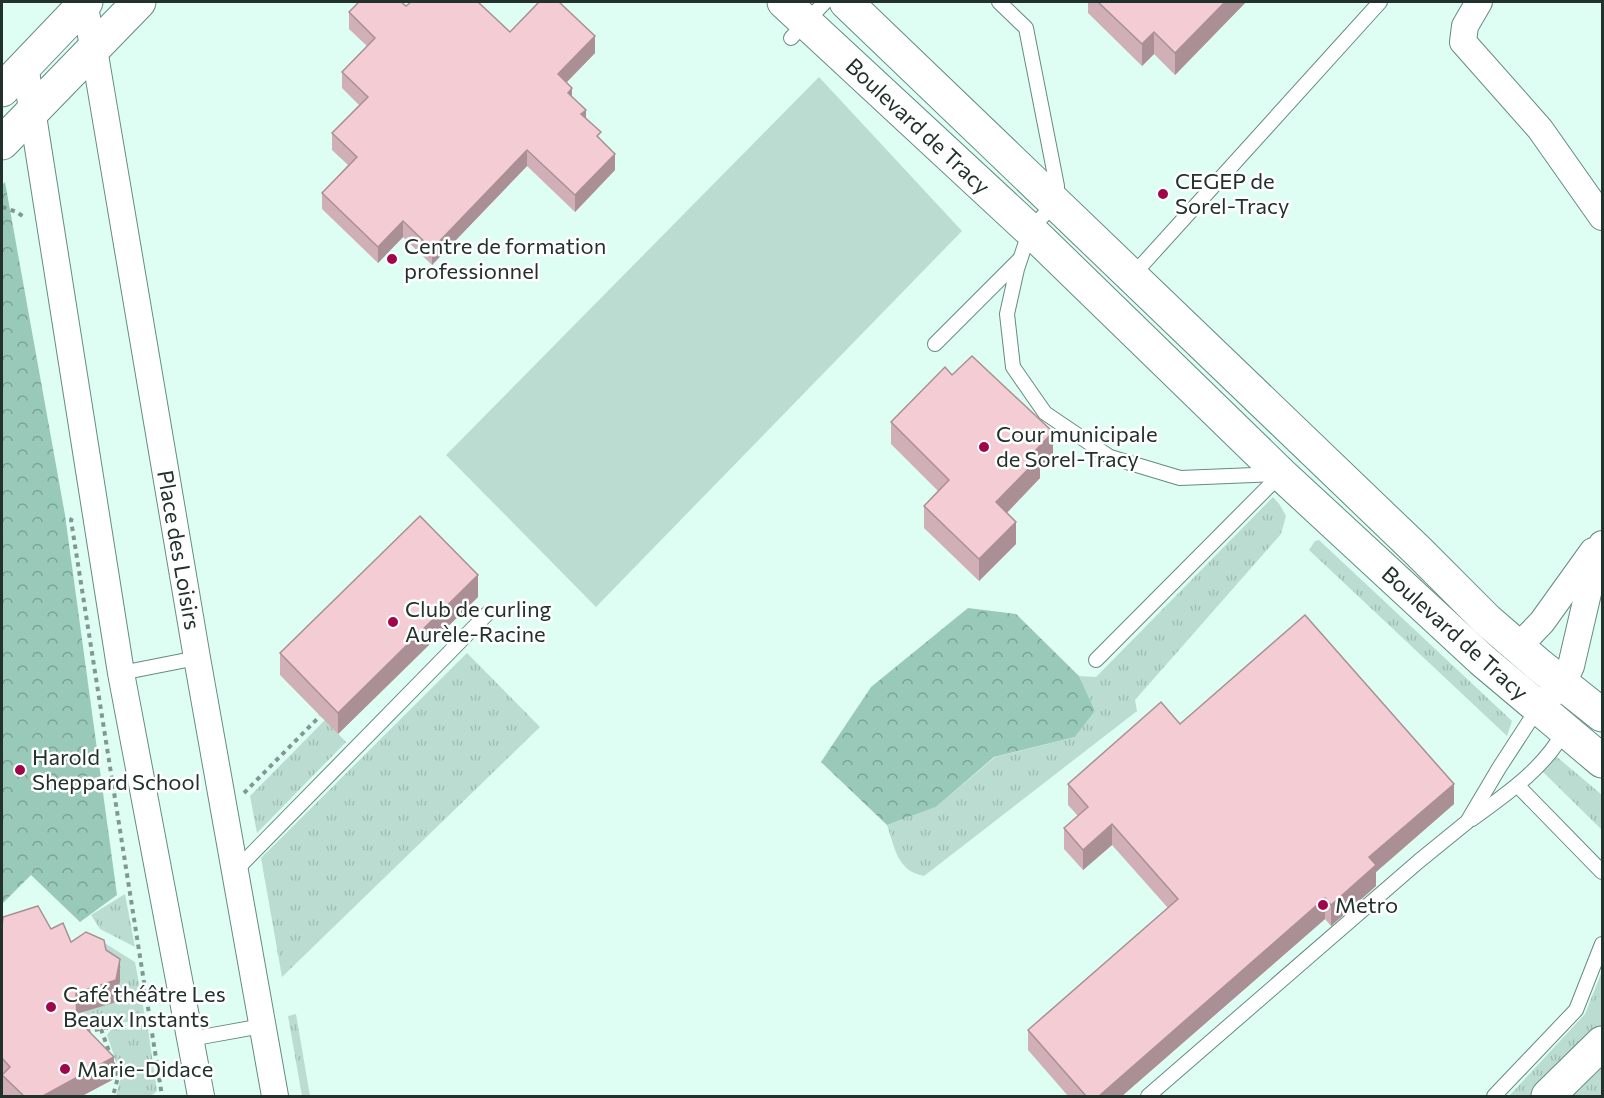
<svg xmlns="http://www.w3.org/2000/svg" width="1604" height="1098" font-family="Commissioner,sans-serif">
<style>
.grass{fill:url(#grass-tufts)}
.forest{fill:url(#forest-crowns)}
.pitch{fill:#bbddd1}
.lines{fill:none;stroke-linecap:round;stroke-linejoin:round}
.lane-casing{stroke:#668b7f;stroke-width:16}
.street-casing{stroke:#668b7f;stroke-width:28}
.secondary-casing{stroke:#668b7f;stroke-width:35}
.path{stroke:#819890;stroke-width:4;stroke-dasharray:4.5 4.5;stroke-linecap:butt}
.lane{stroke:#fff;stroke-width:14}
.street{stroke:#fff;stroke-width:26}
.secondary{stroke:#fff;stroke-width:33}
.wall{fill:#d1afb6}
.shaded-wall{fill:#aa8f94}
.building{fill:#f3ccd4;stroke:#aa8f94;stroke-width:1.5}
.poi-dot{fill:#a0064a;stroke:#fff;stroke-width:2}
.labels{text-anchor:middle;stroke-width:5;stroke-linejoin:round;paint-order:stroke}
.street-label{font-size:22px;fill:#22312c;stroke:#fff}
.poi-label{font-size:22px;fill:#22312c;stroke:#fff;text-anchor:start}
</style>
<defs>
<pattern id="grass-tufts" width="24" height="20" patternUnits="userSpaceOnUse" patternTransform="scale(1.5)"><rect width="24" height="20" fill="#bbddd1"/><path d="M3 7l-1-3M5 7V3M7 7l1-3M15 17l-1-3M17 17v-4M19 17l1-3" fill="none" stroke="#a0beb4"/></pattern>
<pattern id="forest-crowns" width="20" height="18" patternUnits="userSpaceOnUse" patternTransform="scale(1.5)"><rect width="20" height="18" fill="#99c9b8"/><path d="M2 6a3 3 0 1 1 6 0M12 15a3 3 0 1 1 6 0" fill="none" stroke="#7ca496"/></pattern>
</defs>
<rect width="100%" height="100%" fill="#dffef3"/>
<g class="grass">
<path d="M1273,497L1280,505L1286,516L1281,534L1135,700L1137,711L924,876C897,871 895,848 887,825L936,807L995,757L1075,737L1095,711L1079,676L1096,677Z"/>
<polygon points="1319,540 1512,721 1507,736 1309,550 1315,541"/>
<polygon points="467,653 540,727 282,977 261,858"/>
<polygon points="325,720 346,742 257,833 250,796"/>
<polygon points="1557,757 1602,795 1602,830 1543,772"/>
<polygon points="125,894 135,947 100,929 91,915"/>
<polygon points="98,939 135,962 146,1022 85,1022 83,1012 116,1001 120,981"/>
<polygon points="1602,971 1602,1025 1530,1096 1509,1096 1585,1014"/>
<polygon points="296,1014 310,1096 302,1096 288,1016"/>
<polygon points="148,1029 157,1091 151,1096 116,1096 121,1076 107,1035 111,1030"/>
<polygon points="1602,1062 1602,1096 1567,1096"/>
</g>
<g class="forest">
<polygon points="5,182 65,515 117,895 80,922 31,875 2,904 2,185"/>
<polygon points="968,608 1016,614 1079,676 1095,711 1075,737 994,757 936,807 887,825 821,762 871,687"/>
</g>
<polygon class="pitch" points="819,77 962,231 596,607 446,455"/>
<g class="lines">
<g class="lane-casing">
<g id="lane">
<polyline points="999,2 1026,28 1057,186 1056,202 1030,230 1017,269 1007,314 1013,367 1045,413 1110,457 1180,478 1276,474"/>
<polyline points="791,38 825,2"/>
<polyline points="1132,276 1380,2"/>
<polyline points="935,344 1019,260"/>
<polyline points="1096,660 1281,474"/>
<polyline points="121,673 197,658"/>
<polyline points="1518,786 1602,872"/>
<path d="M1472,819C1505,795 1545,768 1564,731"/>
<polyline points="235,871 487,614"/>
<polyline points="190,1039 262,1026"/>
<polyline points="1148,1096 1419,861 1467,822 1499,768 1538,708"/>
<polyline points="1494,1096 1576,1010 1602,944"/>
</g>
</g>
<g class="street-casing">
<g id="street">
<polyline points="1479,2 1465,26 1463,42 1540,129 1602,217"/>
<polyline points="84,4 94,49 197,658 275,1096"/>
<polyline points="25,65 121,673 201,1096"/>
<polyline points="1518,647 1542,622 1593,551"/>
<polyline points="1538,708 1563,683 1571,666 1588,593 1602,544"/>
</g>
</g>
<g class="secondary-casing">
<g id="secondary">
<polyline points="784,2 1030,230 1281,474 1482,660 1602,761"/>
<polyline points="846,2 1418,551 1487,620 1539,665 1602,715"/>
<polyline points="2,90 86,2"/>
<polyline points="2,143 139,2"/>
<polyline points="1548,1096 1602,1043"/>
</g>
</g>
<g class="path">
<polyline points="2,207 17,212 25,218"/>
<polyline points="72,518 71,520 162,1096"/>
<polyline points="244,793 320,716"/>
<polyline points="101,1029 118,1077 113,1096"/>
<polyline points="86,1032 104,1028 152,1026"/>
</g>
<use href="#lane" class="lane"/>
<use href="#street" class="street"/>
<use href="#secondary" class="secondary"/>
</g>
<g class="wall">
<polygon points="1088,2 1246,2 1175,75 1154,54 1142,66 1088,13"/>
<polygon points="406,6 595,53 567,82 572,97 601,140 615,170 575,212 527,166 432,265 403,237 378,263 322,209 322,193 348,165 332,150 332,133 359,105 342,88 342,72 367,46 349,29 349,12"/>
<polygon points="952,375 1053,454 1040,467 1040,478 1007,513 1016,544 979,581 924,528 924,506 938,491 891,444 891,422"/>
<polygon points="478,597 338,734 280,675 280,653"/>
<polygon points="1180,724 1454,804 1376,872 1376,886 1331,926 1325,919 1122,1096 1068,1096 1028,1050 1028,1030 1168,908 1112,845 1083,870 1064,849 1064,828 1078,816 1068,805 1068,784"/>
<polygon points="2,927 51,929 71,942 106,950 120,981 116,1002 77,1014 77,1019 114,1079 82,1096 2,1096"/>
</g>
<g class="shaded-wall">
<polygon points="1225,2 1246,2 1175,75 1175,53"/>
<polygon points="1154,32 1154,54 1142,66 1142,44"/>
<polygon points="595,36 595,53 558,91 558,74"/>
<polygon points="572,88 572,105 568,93"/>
<polygon points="586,110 586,126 581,114"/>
<polygon points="527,150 527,166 432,265 432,249"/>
<polygon points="615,154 615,170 575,212 575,195"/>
<polygon points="403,221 403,237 378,263 378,247"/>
<polygon points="1053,432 1053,454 1040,467 1040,478 996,524 996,502 1035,451"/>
<polygon points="1016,522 1016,544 979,581 979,559"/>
<polygon points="478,575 478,597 338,734 338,713"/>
<polygon points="1454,784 1454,804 1376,872 1376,886 1331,926 1331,905 1369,857"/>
<polygon points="1112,824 1112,845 1083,870 1083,850"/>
<polygon points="1325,898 1325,919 1122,1096 1099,1096"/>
<polygon points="120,959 120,981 116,1002 76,1014 76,993"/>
<polygon points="114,1057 114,1079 82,1096 43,1096"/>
</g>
<g class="building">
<polygon points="359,2 401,2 406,6 411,2 478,2 510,32 539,2 559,2 595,36 558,74 572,88 568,93 586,110 581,114 601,132 597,136 615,154 575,195 527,150 432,249 403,221 378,247 322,193 357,157 332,133 368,97 342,72 375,38 349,12"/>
<polygon points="1098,2 1225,2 1175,53 1154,32 1142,44"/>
<polygon points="972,356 1053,432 1035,451 1040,457 996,502 1016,522 979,559 924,506 949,480 891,422 945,367 952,375"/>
<polygon points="420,516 478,575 338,713 280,653"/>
<polygon points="1305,615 1454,784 1369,857 1376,865 1331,905 1325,898 1099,1096 1086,1096 1028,1030 1178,899 1112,824 1083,850 1064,828 1088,807 1068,784 1161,702 1180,724"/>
<polygon points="38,906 51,929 63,923 71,942 86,932 104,940 106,950 120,959 116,980 76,993 77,1019 114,1057 43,1096 24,1096 2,1075 10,1067 2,1058 2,927 3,917"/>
</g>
<g class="poi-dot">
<circle cx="1163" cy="194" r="6"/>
<circle cx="392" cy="259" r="6"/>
<circle cx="984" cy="447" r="6"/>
<circle cx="393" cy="622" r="6"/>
<circle cx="20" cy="770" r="6"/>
<circle cx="1323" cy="905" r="6"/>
<circle cx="51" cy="1007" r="6"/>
<circle cx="65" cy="1069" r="6"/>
</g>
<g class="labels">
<g class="street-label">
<text transform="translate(918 126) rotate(43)" y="8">Boulevard de Tracy</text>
<text transform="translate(179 550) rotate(80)" y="8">Place des Loisirs</text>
<text transform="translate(1455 633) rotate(42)" y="8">Boulevard de Tracy</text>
</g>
<g class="poi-label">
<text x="1175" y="189">CEGEP de<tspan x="1175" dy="25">Sorel-Tracy</tspan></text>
<text x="404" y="254">Centre de formation<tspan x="404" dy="25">professionnel</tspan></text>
<text x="996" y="442">Cour municipale<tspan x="996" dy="25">de Sorel-Tracy</tspan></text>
<text x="405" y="617">Club de curling<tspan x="405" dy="25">Aurèle-Racine</tspan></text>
<text x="32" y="765">Harold<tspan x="32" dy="25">Sheppard School</tspan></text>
<text x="1335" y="913">Metro</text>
<text x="63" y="1002">Café théâtre Les<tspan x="63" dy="25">Beaux Instants</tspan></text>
<text x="77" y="1077">Marie-Didace</text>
</g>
</g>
<rect width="1604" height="1098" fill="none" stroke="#22312c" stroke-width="6"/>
</svg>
